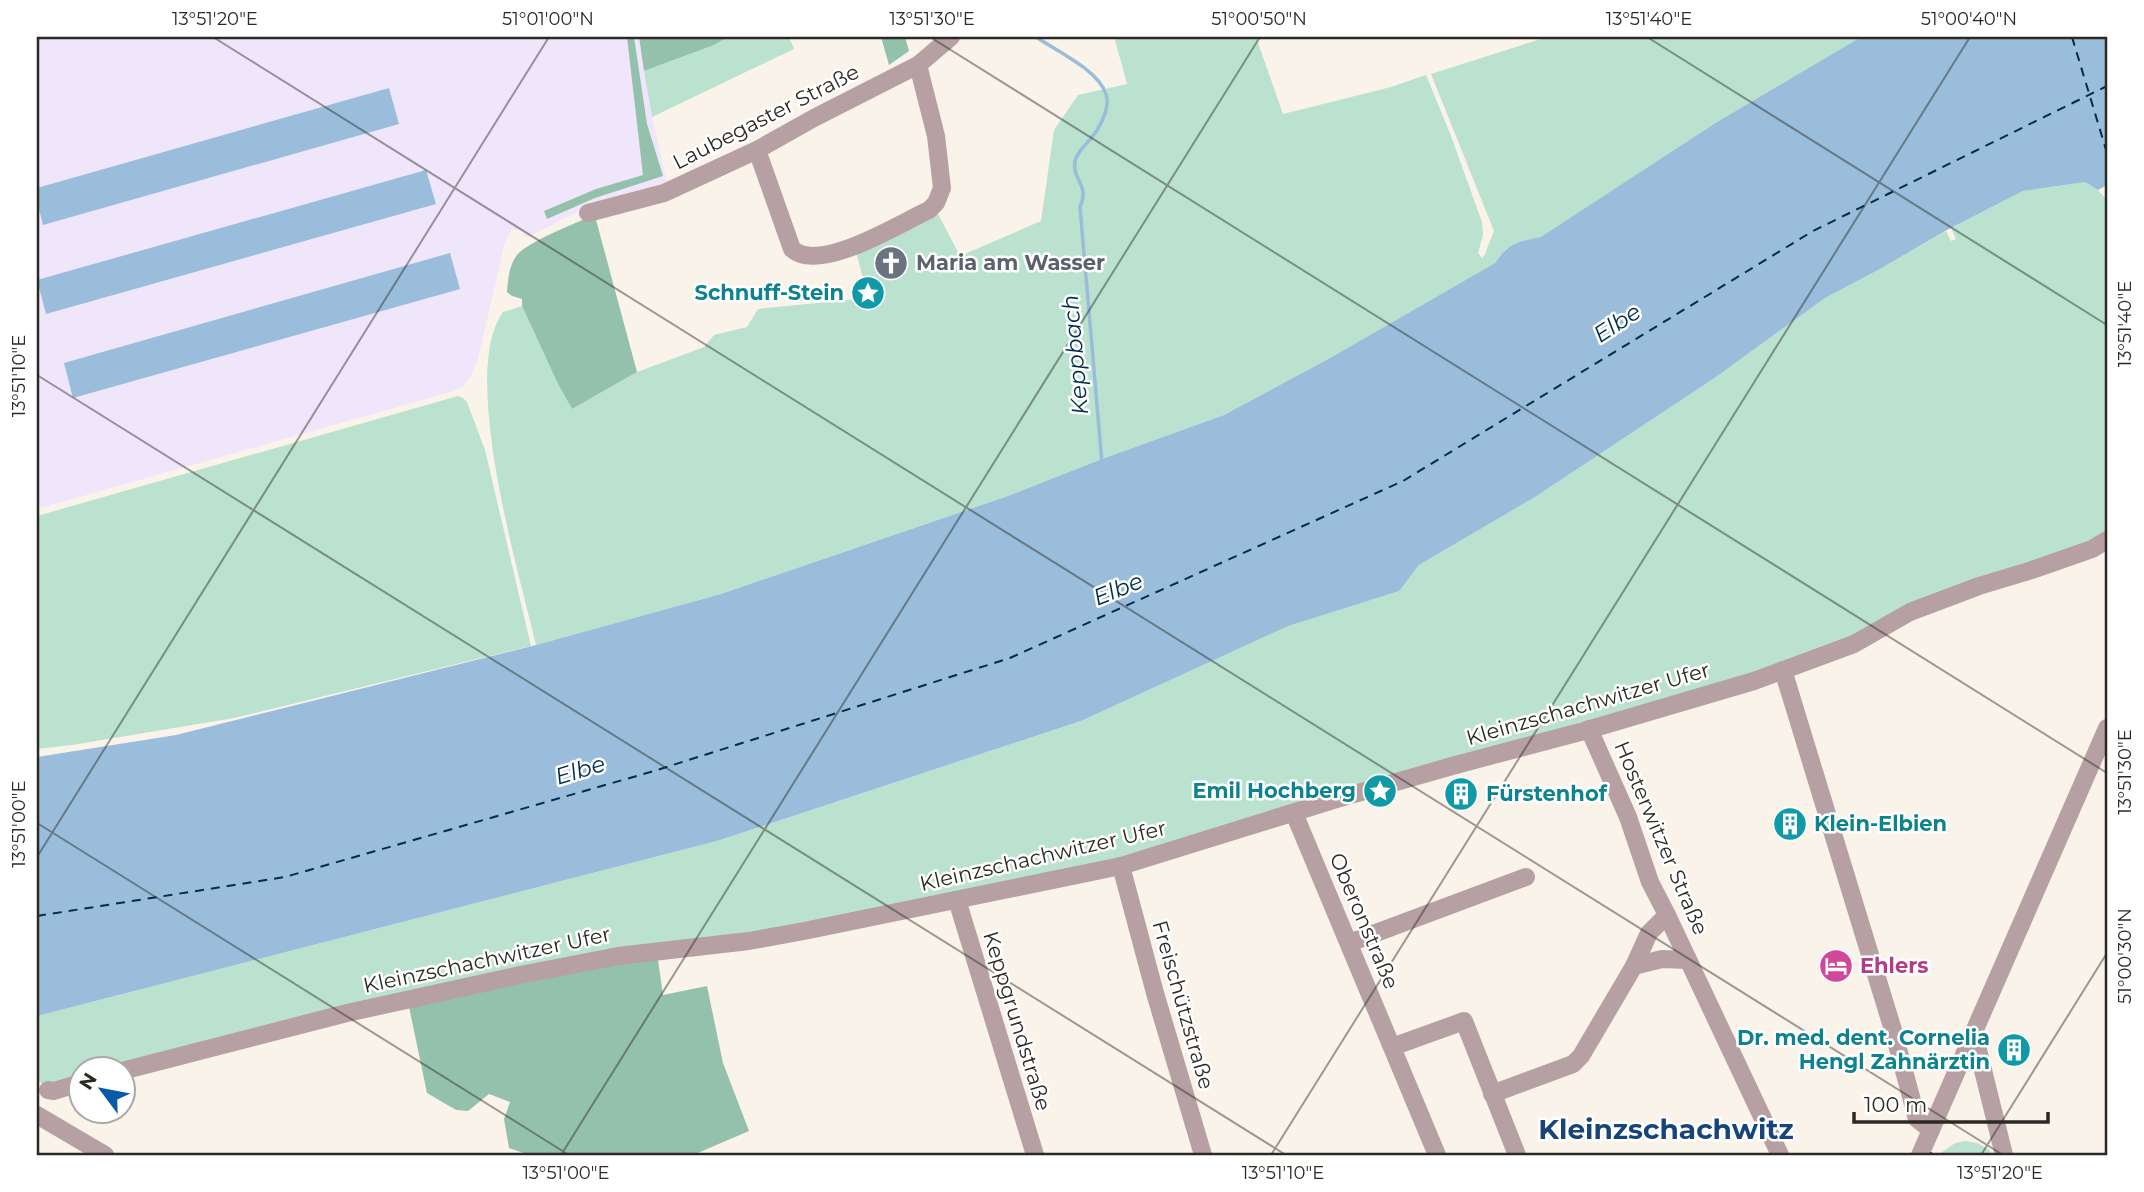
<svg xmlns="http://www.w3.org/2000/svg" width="2144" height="1192" font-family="Montserrat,sans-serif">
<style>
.industrial{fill:#efe6fb}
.green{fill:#bae2cf}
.forest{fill:#94c1ac}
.water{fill:#99bdda}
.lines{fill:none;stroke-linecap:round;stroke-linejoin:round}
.stream{stroke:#99bdda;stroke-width:3.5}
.ferry{stroke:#002d4a;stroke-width:2;stroke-dasharray:9 7;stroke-linecap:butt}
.minor{stroke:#b6a0a3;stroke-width:18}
.tram{stroke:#46423d;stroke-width:2}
.ticks{fill:none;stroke:#2c2925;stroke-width:2;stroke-opacity:0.45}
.labels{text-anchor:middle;stroke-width:5;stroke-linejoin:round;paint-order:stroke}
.street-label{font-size:21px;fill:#2c2925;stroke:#fff}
.worship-label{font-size:21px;font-weight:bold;fill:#5b616d;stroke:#fff;text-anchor:start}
.culture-label{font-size:21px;font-weight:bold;fill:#0d838f;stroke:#fff;text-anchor:end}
.hotel-label{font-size:21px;font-weight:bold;fill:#b23c85;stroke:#fff;text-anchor:start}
.water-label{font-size:23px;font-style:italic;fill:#002d4a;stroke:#fff}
.district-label{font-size:28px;font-weight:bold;fill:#184579;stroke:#fff}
.neatline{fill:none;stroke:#2c2925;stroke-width:2.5}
.ticks-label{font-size:18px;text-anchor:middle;fill:#2c2925}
</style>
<rect width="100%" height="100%" fill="#faf3e9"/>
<polygon class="industrial" points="37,37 639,37 652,117 667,182 581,210 528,237 523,236 523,231 512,229 505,242 478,359 470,378 463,386 454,391 37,509"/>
<g class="green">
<polygon points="728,37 789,37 794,49 652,117 644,71 714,45"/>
<path d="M1123,37H1256L1283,114L1391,87L1426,75L1451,136L1482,222L1483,235L1478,253L1482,258L1485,254L1494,231L1431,74L1547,37H1861L1717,122L1541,238C1518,242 1508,242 1495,263L1330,358L1224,415L1102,459L1008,496L721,594L536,645C519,572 459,373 503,312L522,306L558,384L572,409L637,372L704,347L714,335L747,327L758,309L868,298L856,251L937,212L960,256L1041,221L1054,130L1078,95L1127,84L1115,40Z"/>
<polygon points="2085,182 2098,190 2107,200 2107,535 1850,641 1586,726 1581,722 1573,725 1565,731 1118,861 223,1039 113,1069 80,1070 80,1079 52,1088 37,1081 37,1016 717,841 1081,721 1289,625 1398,591 1419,565 1535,497 1716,377 1825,298 1880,269 1946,231 1951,241 1956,239 1951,228 2023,191"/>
<polygon points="458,396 463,398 467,402 485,450 531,646 234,718 72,745 37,749 37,516"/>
<polygon points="1965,1141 1977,1143 1990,1150 1991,1155 1938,1155 1955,1143"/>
</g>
<g class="forest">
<polygon points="627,37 634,37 647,124 663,176 595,198 547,219 544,211 596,189 643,175"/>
<polygon points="639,37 728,37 714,45 644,71"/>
<polygon points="881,37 905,37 909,51 889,65"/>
<path d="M595,216L637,372L572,409L558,384L522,306V299L512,296L507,292C508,279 509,266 517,255C526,243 580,220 595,216Z"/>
<polygon points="658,960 663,995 707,986 723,1063 749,1131 693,1155 529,1155 509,1148 504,1119 510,1102 489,1094 468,1111 456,1110 427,1093 408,1002 613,963"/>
</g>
<g class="water">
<path d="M1861,37H2107V185L2098,190L2085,182L2023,191L1947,230L1880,269L1825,298L1716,377L1535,497L1419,565L1399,591L1288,626L1081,721L717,841L37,1016V757L176,735L536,645L721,594L1008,496L1102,459L1224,415L1330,358L1495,263C1509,242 1518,242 1541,237L1717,122Z"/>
<polygon points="389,88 399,124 43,225 37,201 37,188"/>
<polygon points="426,170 436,204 46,314 37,280"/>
<polygon points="450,253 460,289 73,398 64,363"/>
</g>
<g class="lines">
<path class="stream" d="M1036,37C1057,51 1098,70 1106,94C1110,105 1103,121 1097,130C1092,140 1077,150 1075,161C1072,181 1090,184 1080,207L1102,463"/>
<g class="ferry">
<polyline points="2072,37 2107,153"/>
<polyline points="37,916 285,877 654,771 1010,658 1403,481 1813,231 2107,86"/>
</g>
<g class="minor">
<path d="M757,150L792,249C820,274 900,223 929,210L936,203L942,188L936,136L918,65"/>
<polyline points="588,213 664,193 757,150 814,118 918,65 951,37"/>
<polyline points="1783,670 1893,1030 1917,1119 1931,1130"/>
<polyline points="1589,729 1628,817 1650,882 1667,915 1780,1155"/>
<polyline points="1294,813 1437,1155"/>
<polyline points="1121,866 1155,993 1203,1155"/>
<polyline points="957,900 1035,1155"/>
<polyline points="1349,943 1526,877"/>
<polyline points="1634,966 1662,959 1688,960"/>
<polyline points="1970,1042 1977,1046 2004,1155"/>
<polyline points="1392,1047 1464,1021 1517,1155"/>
<polyline points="122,1071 347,1013 520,975 618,956 749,941 804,931 1121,866 1337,799 1452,766 1584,731 1754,681 1854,644 1910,612 1979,586 2032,570 2092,549 2107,540"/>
<polyline points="48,1090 54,1091 80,1083"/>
<polyline points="1492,1094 1573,1064 1581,1056 1634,966 1649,933 1667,915"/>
<polyline points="37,1115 105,1155"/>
<polyline points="1920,1155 2107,728"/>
</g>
<polyline class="tram" points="1930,1155 1931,1153"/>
</g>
<path class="ticks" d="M213,37L2003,1155M930,37L2107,773M1647,37L2107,325M37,375L1286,1155M37,823L569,1155M37,857L549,37M561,1155L1260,37M1271,1155L1970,37M1981,1155L2107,953"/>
<defs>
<g id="church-disc" transform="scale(1.75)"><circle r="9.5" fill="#6b7280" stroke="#fff"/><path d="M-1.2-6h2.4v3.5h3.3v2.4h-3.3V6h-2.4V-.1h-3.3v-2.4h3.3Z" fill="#fff"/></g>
<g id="sight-disc" transform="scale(1.75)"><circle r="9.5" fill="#0f9aa8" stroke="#fff"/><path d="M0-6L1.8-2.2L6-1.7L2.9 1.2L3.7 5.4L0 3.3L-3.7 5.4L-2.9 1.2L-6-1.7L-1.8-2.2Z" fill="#fff"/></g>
<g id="building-disc" transform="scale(1.75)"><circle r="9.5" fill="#0f9aa8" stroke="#fff"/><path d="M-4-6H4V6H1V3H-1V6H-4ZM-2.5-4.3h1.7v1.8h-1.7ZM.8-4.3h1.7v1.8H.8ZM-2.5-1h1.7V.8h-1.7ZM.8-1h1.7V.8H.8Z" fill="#fff"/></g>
<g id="hotel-disc" transform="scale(1.75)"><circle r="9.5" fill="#d1479c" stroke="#fff"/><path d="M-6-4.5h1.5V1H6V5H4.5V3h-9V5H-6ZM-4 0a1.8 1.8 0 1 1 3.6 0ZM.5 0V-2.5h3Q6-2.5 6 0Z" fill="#fff"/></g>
</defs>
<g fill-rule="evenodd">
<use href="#church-disc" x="891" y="263"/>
<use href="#sight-disc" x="868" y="293"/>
<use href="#sight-disc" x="1380" y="791"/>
<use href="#building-disc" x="1461" y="794"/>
<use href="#building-disc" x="1790" y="824"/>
<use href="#hotel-disc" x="1836" y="966"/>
<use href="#building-disc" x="2014" y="1050"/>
</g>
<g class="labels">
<g class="street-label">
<text transform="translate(766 117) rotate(-27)" y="7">Laubegaster Straße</text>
<text transform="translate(1588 704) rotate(-16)" y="7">Kleinzschachwitzer Ufer</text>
<text transform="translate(1661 838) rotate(67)" y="7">Hosterwitzer Straße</text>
<text transform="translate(1043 856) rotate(-13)" y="7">Kleinzschachwitzer Ufer</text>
<text transform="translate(1364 921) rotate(67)" y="7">Oberonstraße</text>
<text transform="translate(487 960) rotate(-12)" y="7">Kleinzschachwitzer Ufer</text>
<text transform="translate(1183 1005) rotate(74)" y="7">Freischützstraße</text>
<text transform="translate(1017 1021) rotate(73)" y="7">Keppgrundstraße</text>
</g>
<g class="worship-label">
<text x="916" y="270">Maria am Wasser</text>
</g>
<g class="culture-label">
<text x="844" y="300">Schnuff-Stein</text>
<text x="1356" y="798">Emil Hochberg</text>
<text x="1486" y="801" text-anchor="start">Fürstenhof</text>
<text x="1814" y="831" text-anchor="start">Klein-Elbien</text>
<text x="1990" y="1045">Dr. med. dent. Cornelia<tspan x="1990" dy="24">Hengl Zahnärztin</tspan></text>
</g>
<g class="hotel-label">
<text x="1860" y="973">Ehlers</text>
</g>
<g class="water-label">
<text transform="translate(1617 323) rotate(-33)" y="8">Elbe</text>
<text transform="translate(1075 355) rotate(-95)" y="8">Keppbach</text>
<text transform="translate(1118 589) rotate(-22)" y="8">Elbe</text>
<text transform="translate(580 770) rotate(-17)" y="8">Elbe</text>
</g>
<g class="district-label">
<text x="1666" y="1139">Kleinzschachwitz</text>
</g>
</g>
<rect width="2144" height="1192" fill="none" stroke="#ffffff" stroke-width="77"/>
<g transform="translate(102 1090) rotate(302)"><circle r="33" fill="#ffffff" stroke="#aba9a8" stroke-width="2"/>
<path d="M0-5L12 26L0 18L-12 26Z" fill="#0859a7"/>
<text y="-10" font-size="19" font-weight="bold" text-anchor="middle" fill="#2c2925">N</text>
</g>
<path d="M1854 1112v10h194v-10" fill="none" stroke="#2c2925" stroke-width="3.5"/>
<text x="1864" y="1112" font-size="21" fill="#2c2925" stroke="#ffffff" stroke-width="5" paint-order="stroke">100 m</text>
<rect x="38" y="38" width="2068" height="1116" class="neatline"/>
<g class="ticks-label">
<text x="215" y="25">13°51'20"E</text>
<text x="548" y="25">51°01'00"N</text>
<text x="932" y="25">13°51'30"E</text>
<text x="1259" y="25">51°00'50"N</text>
<text x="1649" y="25">13°51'40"E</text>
<text x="1969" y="25">51°00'40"N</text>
<text transform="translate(2125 324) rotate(-90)" y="6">13°51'40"E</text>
<text transform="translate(19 376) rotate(-90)" y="6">13°51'10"E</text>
<text transform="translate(2125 772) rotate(-90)" y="6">13°51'30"E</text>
<text transform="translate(19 824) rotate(-90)" y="6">13°51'00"E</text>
<text transform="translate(2125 956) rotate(-90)" y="6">51°00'30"N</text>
<text x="566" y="1179">13°51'00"E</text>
<text x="1283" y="1179">13°51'10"E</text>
<text x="2000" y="1179">13°51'20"E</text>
</g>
</svg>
